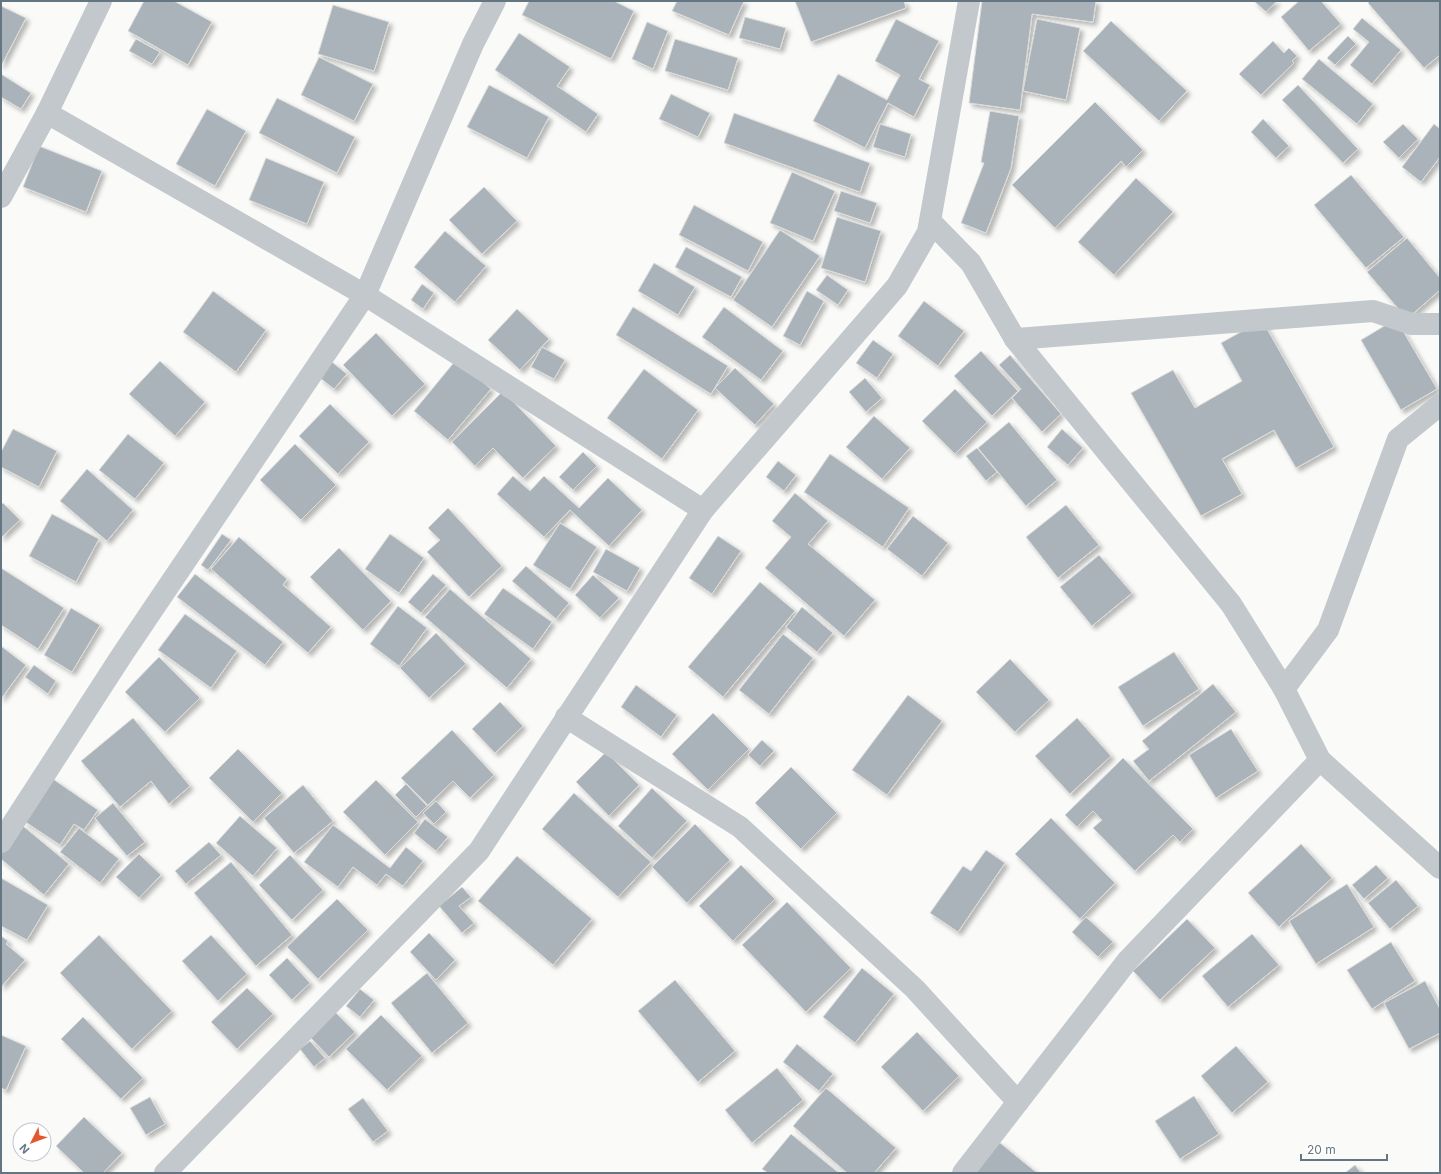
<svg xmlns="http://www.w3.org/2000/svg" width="1441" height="1174" font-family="Inter,sans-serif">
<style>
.building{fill:#aab3b9;stroke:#dcdcda;filter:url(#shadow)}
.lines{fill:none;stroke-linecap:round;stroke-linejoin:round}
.minor{stroke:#c3c8cc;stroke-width:22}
</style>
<defs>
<filter id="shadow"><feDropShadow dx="3.5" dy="3.5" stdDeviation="2" flood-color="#0004"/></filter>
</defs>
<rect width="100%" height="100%" fill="#fafaf8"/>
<g class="building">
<polygon points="144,1 174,1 212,22 188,65 128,31"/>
<polygon points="529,1 614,1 634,11 611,59 522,15"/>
<polygon points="677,1 744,1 729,35 672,11"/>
<polygon points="795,1 904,1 906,8 811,42"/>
<polygon points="982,1 1096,1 1093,22 1032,14 1020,110 969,103"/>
<polygon points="1254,1 1277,1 1266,12"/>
<polygon points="1299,1 1321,1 1341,24 1309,51 1281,17"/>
<polygon points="1370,1 1440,1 1440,55 1424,68 1368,3"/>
<polygon points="333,5 389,22 374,71 318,54"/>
<polygon points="1,6 26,18 1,66"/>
<polygon points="745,17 786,28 780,49 739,38"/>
<polygon points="1362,18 1401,50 1372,84 1350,65 1369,42 1353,29"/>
<polygon points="896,19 939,41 919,79 930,85 914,117 888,103 865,148 813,121 838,74 887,100 900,75 875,61"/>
<polygon points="1037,19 1080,28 1066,100 1023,91"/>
<polygon points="1111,21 1187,91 1159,121 1083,51"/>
<polygon points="647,22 668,31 653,69 632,59"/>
<polygon points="519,33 570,67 557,86 598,114 586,132 495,70"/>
<polygon points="1348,36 1356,44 1335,65 1327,58"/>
<polygon points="136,39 160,52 152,64 129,51"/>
<polygon points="675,39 738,58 728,90 665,71"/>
<polygon points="1273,41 1284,53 1289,48 1297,56 1292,61 1294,63 1261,95 1239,74"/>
<polygon points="319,57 373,84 354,121 301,95"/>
<polygon points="1319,59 1373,104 1357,124 1302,79"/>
<polygon points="1,74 31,93 21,109 1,97"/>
<polygon points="489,85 549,117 527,158 467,127"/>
<polygon points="1298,85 1358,149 1343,163 1282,100"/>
<polygon points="671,94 710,113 698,137 659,119"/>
<polygon points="277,98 355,137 337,173 259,133"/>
<polygon points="1095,102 1143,150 1126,167 1121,161 1055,228 1012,185"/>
<polygon points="207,109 246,131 215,186 176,164"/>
<polygon points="990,111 1019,116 1011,168 986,233 961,223 984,163 981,162"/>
<polygon points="734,113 870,163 860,192 724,143"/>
<polygon points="1263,119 1289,146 1276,158 1251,132"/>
<polygon points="880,124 911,134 905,157 873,147"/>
<polygon points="1403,124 1418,139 1399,158 1383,142"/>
<polygon points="1434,124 1440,129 1440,157 1421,182 1402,167"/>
<polygon points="39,146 102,171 86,212 23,187"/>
<polygon points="266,158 324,182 307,224 249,200"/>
<polygon points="792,172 835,191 813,241 770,223"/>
<polygon points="1351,175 1404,237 1366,268 1314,205"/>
<polygon points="1136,178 1173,212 1114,275 1078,242"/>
<polygon points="484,187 517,221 482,254 449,220"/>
<polygon points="841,191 877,203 870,223 834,211"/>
<polygon points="694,205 763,242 748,271 679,235"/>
<polygon points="837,217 881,231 865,282 821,268"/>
<polygon points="780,230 820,256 772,327 733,300"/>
<polygon points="445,231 486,266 455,302 414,267"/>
<polygon points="1407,238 1440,278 1440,290 1407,319 1367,272"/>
<polygon points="686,247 742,277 731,297 675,267"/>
<polygon points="654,263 695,287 678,315 638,291"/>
<polygon points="827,275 848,290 838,305 816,290"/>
<polygon points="422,284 434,293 423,309 411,300"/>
<polygon points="213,291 266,330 236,372 183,332"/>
<polygon points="807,291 824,301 800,345 783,336"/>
<polygon points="924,301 964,331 938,366 898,336"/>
<polygon points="633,307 728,366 711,394 616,335"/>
<polygon points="724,307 783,351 761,380 702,337"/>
<polygon points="517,309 549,339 520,370 488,340"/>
<polygon points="1396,319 1437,389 1401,410 1361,340"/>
<polygon points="1262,320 1334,447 1296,468 1274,430 1222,459 1242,494 1201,516 1131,393 1173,370 1195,408 1242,381 1221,343"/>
<polygon points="376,333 425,384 392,416 343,365"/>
<polygon points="873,340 893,354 877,378 856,363"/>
<polygon points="542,347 565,360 554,379 531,367"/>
<polygon points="981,351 1018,391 992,416 954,376"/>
<polygon points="1010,355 1061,414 1042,432 1012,398 1021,389 999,365"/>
<polygon points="456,360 491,389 448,440 414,411"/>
<polygon points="160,361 205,402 175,436 129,394"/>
<polygon points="332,362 347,374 334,389 320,378"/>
<polygon points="735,368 774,404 755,425 715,388"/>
<polygon points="644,369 698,410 662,459 607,418"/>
<polygon points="865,378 882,398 866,412 849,392"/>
<polygon points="955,389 987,422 955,454 922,421"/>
<polygon points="503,391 556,446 523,478 493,448 475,466 452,442"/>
<polygon points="330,404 369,442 338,474 299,436"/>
<polygon points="874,416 910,448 882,479 846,447"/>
<polygon points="1009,422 1057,480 1026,506 978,448"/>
<polygon points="13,429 57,451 39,487 1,467 1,452"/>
<polygon points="1062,429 1083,448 1068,465 1047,447"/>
<polygon points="128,434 164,463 135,499 99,470"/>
<polygon points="295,444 336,485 301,520 260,480"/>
<polygon points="977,448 997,472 986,481 966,456"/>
<polygon points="583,452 597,466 573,490 559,477"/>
<polygon points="830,454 909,508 883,547 804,492"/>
<polygon points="778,461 796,475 784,491 766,477"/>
<polygon points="87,469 133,510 107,541 60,501"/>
<polygon points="513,476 530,491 544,476 579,508 608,478 642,510 609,546 570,510 544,537 497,494"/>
<polygon points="795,493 828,521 808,544 875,600 844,636 765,568 791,537 772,521"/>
<polygon points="3,503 20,520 1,538 1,505"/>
<polygon points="1066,505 1099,545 1058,578 1026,537"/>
<polygon points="448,508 502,566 469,597 427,552 440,540 428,528"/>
<polygon points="52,514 99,539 76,582 29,556"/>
<polygon points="913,516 948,543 922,576 887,549"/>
<polygon points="560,523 597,547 570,589 533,565"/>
<polygon points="222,534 231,540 208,570 201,565"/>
<polygon points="390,534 424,558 399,593 365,569"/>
<polygon points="718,536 741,551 712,594 689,578"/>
<polygon points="239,537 287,579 283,585 331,627 308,653 211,569"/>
<polygon points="339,548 391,601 363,630 310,577"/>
<polygon points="606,549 640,568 627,591 593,572"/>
<polygon points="1099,555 1132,593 1092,626 1060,587"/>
<polygon points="526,566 569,603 556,619 512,581"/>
<polygon points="1,568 64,608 38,649 1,625"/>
<polygon points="195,574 283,642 265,665 177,597"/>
<polygon points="433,574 446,585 421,613 408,602"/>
<polygon points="593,575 619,598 600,618 575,595"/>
<polygon points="760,582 795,611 723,697 688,667"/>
<polygon points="503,588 552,622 533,649 484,614"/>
<polygon points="450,589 531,659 507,688 425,617"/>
<polygon points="398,606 427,628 399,666 370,644"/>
<polygon points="802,607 833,633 817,652 786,627"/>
<polygon points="71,608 100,625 72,672 44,655"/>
<polygon points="185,614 237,651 211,688 158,650"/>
<polygon points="436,633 466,664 429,698 400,668"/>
<polygon points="783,634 813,658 769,714 739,690"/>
<polygon points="1,646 26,665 1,699"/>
<polygon points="1174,652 1199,689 1143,726 1118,687"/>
<polygon points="159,657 200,698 165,732 125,692"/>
<polygon points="1010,659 1049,700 1015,732 976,692"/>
<polygon points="34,665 56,681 48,694 25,677"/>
<polygon points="1213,684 1236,712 1149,781 1133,761 1149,749 1142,741"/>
<polygon points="636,685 677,715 661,737 621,707"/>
<polygon points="908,695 942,721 887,795 852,770"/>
<polygon points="500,702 523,726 495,753 472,729"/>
<polygon points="713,713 749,749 708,790 672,754"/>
<polygon points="133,718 190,786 169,804 151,781 120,807 81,761"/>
<polygon points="1077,718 1111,756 1070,794 1035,756"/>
<polygon points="1231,729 1258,771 1216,798 1189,755"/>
<polygon points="452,730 494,775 470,798 453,781 428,805 401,778"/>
<polygon points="762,740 774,751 760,766 748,755"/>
<polygon points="238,749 282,793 253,822 209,778"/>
<polygon points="606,752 639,785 609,816 576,782"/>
<polygon points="1123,758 1193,829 1180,842 1173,835 1135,871 1093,828 1102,820 1093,811 1077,827 1065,815"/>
<polygon points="791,767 837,813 801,849 755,803"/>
<polygon points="53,779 98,810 84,830 74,824 60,845 24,821"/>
<polygon points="376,780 418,822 385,855 343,812"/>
<polygon points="406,784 427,806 416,817 395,795"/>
<polygon points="303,785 333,821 294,853 264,818"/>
<polygon points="652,788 687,821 652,858 618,826"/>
<polygon points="574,793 651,862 618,897 542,829"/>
<polygon points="436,801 446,812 434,824 423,813"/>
<polygon points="113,803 145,842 127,856 95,818"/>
<polygon points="240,816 277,848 253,876 216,843"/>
<polygon points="1051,818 1115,883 1080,919 1015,854"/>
<polygon points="425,819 448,837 436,851 414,833"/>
<polygon points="695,824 730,860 687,903 652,867"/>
<polygon points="333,825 390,868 406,847 423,861 403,886 386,874 377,885 353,867 338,887 304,862"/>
<polygon points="23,826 69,864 44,895 1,859 1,854"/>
<polygon points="79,828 119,859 100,883 60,852"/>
<polygon points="209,842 221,855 186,884 175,871"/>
<polygon points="1301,844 1332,878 1279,927 1248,893"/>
<polygon points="986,850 1005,863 958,932 930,913 963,866 971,871"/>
<polygon points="139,854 161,875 139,898 116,877"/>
<polygon points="290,855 323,890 292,920 259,885"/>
<polygon points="517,856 592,919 553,965 478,901"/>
<polygon points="231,862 292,935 256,966 194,893"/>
<polygon points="741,865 775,899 733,941 699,906"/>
<polygon points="1376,865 1388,878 1364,899 1352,885"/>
<polygon points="1,878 48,905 27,940 1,926"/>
<polygon points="1396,880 1418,906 1390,929 1368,903"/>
<polygon points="1347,884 1374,927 1316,964 1289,921"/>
<polygon points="462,887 471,897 459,906 474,923 462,933 439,906"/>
<polygon points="337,899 368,930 318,979 287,947"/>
<polygon points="787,902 851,968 806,1012 742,945"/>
<polygon points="1086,917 1113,942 1098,957 1072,932"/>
<polygon points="1187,919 1215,948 1160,1000 1133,971"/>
<polygon points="429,933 455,960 436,980 410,952"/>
<polygon points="1252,934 1279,965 1228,1007 1202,976"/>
<polygon points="99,935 172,1011 132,1049 60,973"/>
<polygon points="211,935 247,974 218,1001 182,961"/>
<polygon points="1,936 8,941 6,944 25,960 1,987"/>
<polygon points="1391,942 1415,981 1372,1009 1347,970"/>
<polygon points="287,958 310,983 292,1000 269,975"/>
<polygon points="862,968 894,994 855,1043 823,1017"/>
<polygon points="427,973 468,1023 432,1053 391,1003"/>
<polygon points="675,980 735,1051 698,1082 638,1011"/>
<polygon points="1425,981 1440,1009 1440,1033 1409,1049 1384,1003"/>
<polygon points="247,988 273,1014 237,1049 211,1022"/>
<polygon points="360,989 374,1000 360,1017 346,1006"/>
<polygon points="334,1011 355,1032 329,1057 309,1036"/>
<polygon points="381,1015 422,1056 387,1090 346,1049"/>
<polygon points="83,1017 143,1078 121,1099 61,1039"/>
<polygon points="917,1032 959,1076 923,1111 881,1067"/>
<polygon points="1,1035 26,1046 6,1090 1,1088"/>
<polygon points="310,1041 325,1058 314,1067 300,1049"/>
<polygon points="797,1044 833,1074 819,1091 783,1062"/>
<polygon points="1236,1046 1268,1082 1232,1113 1201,1076"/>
<polygon points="777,1068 803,1100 752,1143 725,1110"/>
<polygon points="826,1088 896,1148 874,1173 847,1173 793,1126"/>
<polygon points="1194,1096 1219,1134 1180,1159 1155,1121"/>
<polygon points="150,1097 165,1124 146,1135 130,1108"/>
<polygon points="363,1098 388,1131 373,1142 348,1109"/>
<polygon points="84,1117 122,1153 103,1173 84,1173 56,1146"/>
<polygon points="791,1134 839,1173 768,1173 762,1169"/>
<polygon points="999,1142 1037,1173 974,1173"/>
<polygon points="1355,1165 1361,1173 1345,1173"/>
</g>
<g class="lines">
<g class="minor">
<polyline points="47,113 365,295 703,510"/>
<polyline points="1,197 47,113 101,1"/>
<polyline points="930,221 971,263 1015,339 1231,604 1284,689 1320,760 1440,868"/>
<polyline points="1015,339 1373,311 1412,324 1440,324"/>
<polyline points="1284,689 1328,630 1398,439 1440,405"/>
<polyline points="566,717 740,827 915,989 1018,1102"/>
<polyline points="1,842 122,655 365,295 473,44 495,1"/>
<polyline points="165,1173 479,851 703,510 897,286 928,232 969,1"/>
<polyline points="963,1173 1128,960 1320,760"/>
</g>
</g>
<rect width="1441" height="1174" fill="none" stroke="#657683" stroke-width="4"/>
<g transform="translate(32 1142) rotate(228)"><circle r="19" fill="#ffffff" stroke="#c1c8cd"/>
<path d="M0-3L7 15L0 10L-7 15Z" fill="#e4572e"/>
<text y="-6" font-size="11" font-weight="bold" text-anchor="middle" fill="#657683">N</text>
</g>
<path d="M1301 1154v6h86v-6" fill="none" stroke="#657683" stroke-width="2"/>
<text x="1307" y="1154" font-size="12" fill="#657683" stroke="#ffffff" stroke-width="3" paint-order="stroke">20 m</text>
</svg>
